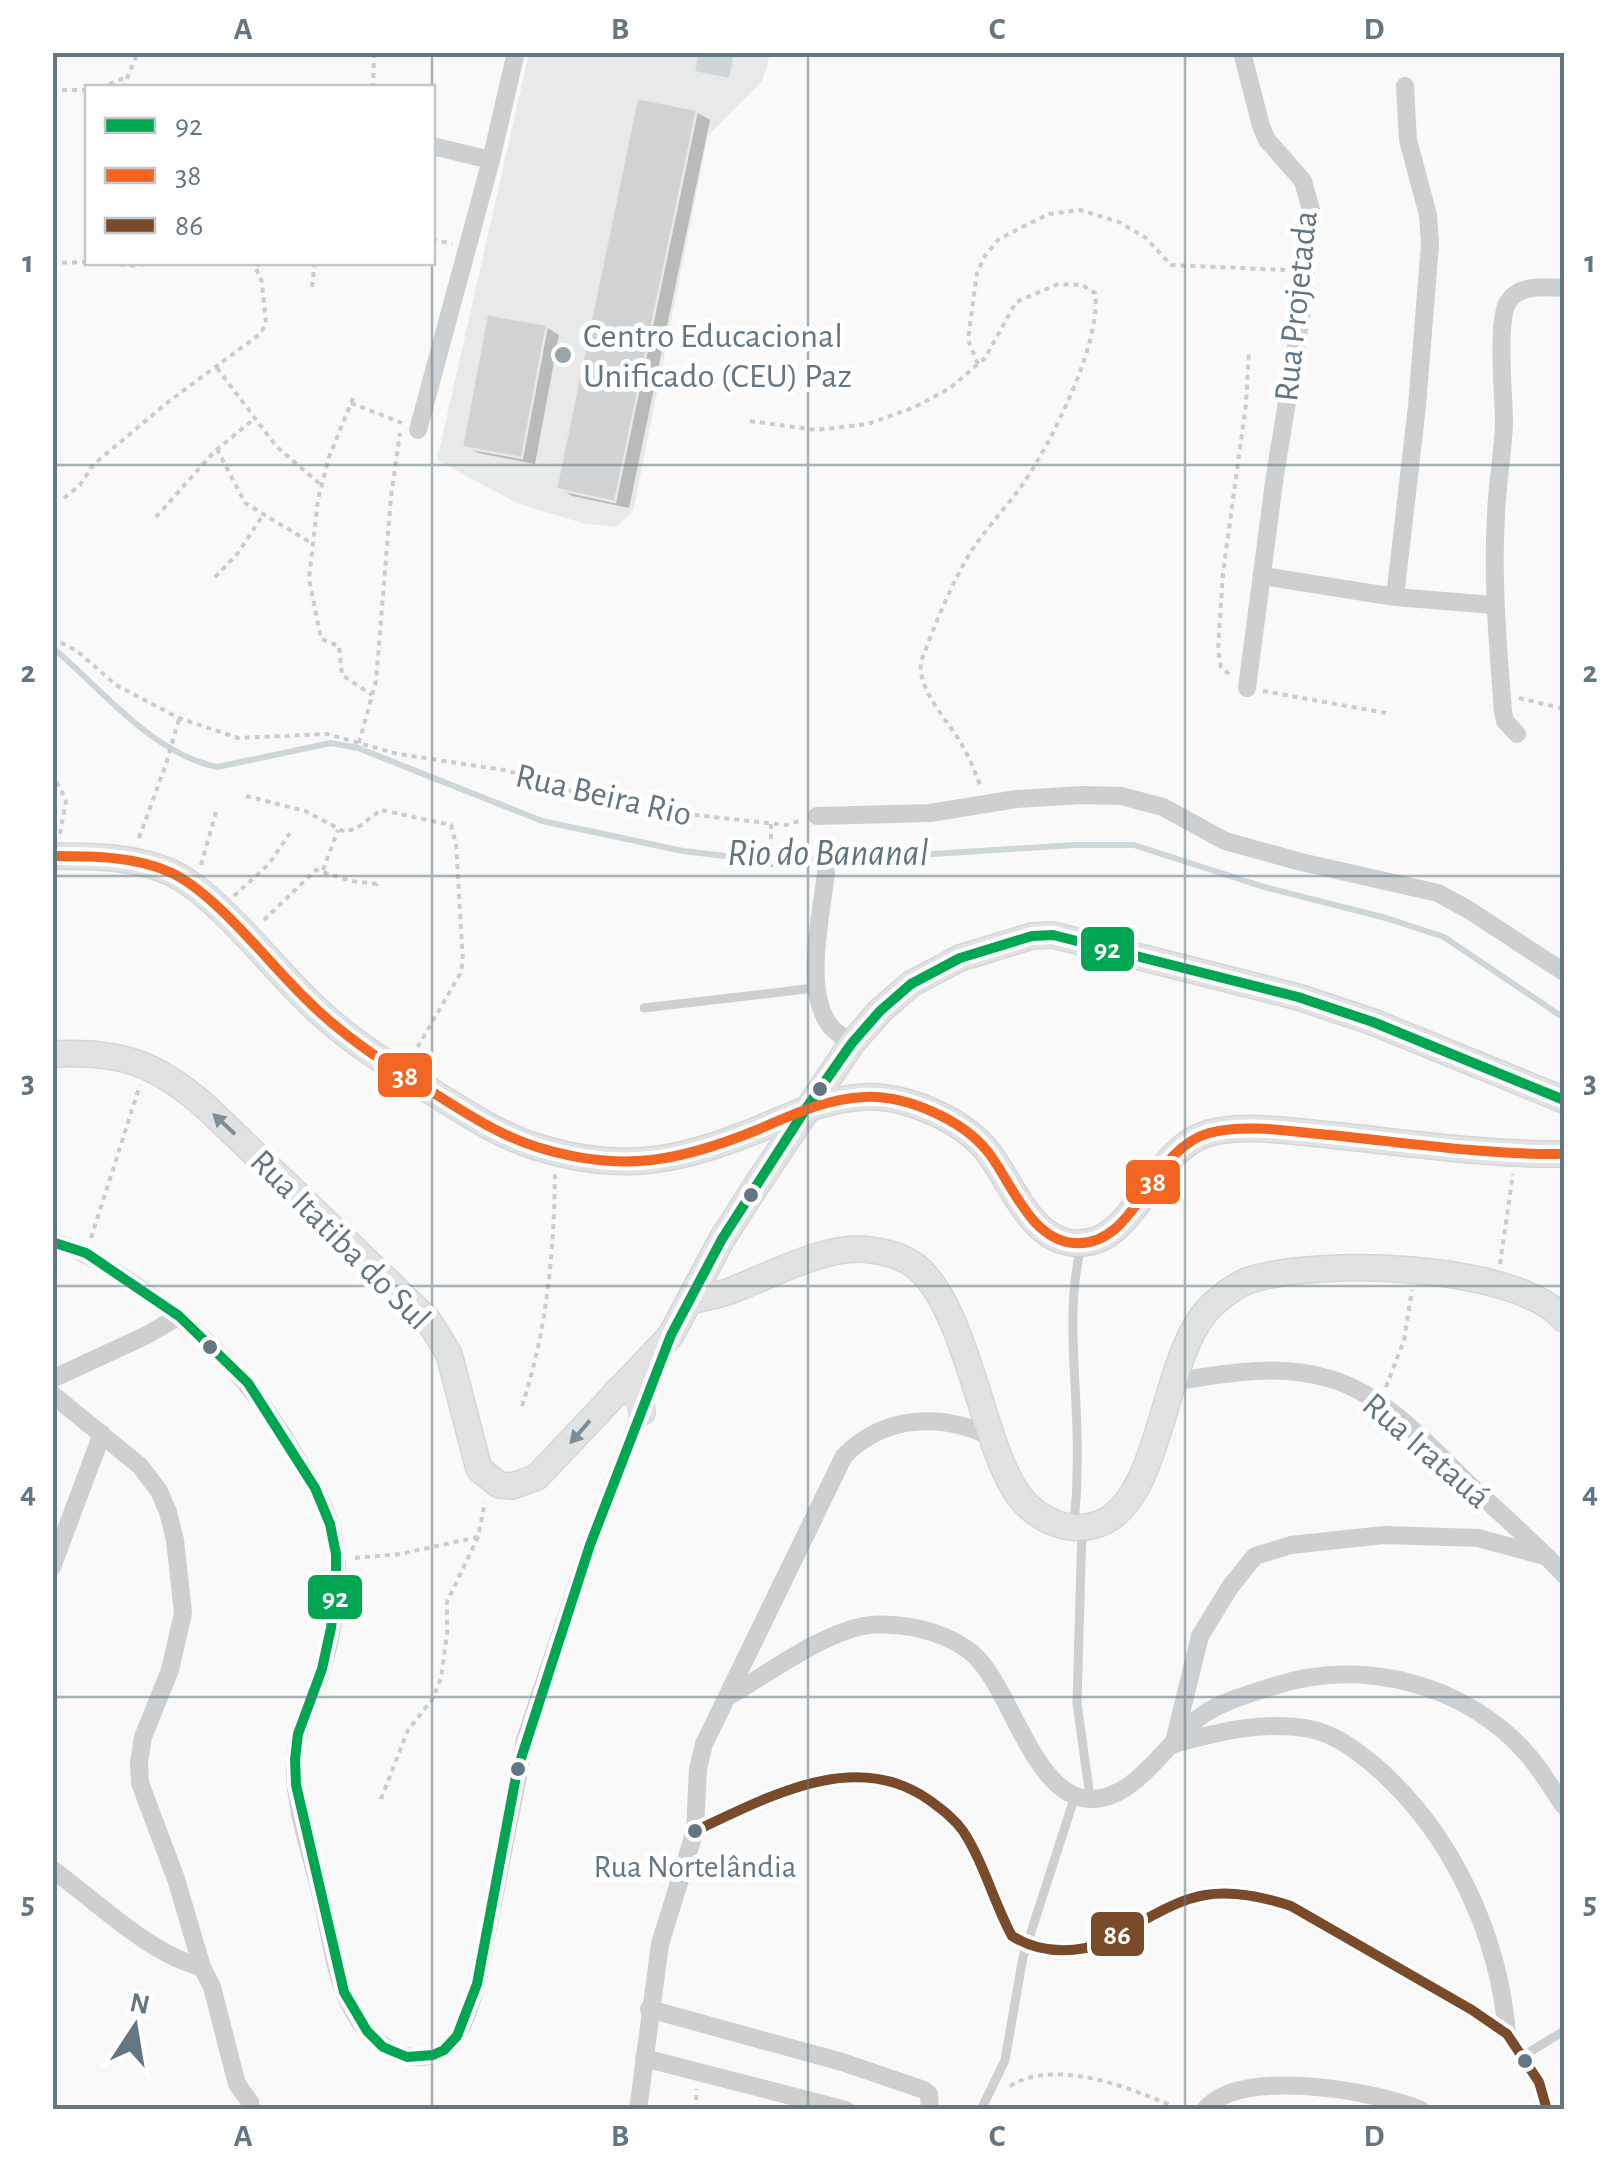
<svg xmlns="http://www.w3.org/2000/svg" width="1617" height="2162" font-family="'Alegreya Sans',sans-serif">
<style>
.built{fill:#e8e9e9}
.water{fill:#ced6d9}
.shadow{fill:#0003}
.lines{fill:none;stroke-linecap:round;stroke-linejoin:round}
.stream{stroke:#ced6d9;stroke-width:6}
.building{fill:#d0d2d3;stroke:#e8e8e8;stroke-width:2.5}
.secondary-casing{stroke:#d5d6d7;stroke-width:28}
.path{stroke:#cbcccd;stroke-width:4;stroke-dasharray:5 5;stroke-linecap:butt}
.lane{stroke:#cecfd0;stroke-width:9}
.street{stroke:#cecfd0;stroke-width:18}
.secondary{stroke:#e1e2e2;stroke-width:25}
.bus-1-casing{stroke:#fff;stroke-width:18}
.bus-2-casing{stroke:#fff;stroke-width:18}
.bus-3-casing{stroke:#fff;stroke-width:18}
.bus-1{stroke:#00a651;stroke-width:10}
.bus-2{stroke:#f26522;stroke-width:10}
.bus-3{stroke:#7a4b2a;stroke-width:10}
.oneway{fill:#7e8c96}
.grid{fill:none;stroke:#657683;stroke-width:2.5;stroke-opacity:0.55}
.poi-dot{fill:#99a4ac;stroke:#fff;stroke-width:4}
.bus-dot{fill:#657683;stroke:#fff;stroke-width:4}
.labels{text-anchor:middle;stroke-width:10;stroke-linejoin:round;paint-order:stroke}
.bus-label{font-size:32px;fill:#657683;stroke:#fff}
.street-label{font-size:35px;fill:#657683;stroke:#fff}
.poi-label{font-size:35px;fill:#657683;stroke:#fff;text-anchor:start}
.water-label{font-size:38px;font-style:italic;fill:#60757c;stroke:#fff}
.line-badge{stroke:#fff;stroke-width:4}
.badge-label{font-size:28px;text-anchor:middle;font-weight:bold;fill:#fff}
.neatline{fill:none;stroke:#657683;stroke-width:4}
.grid-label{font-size:32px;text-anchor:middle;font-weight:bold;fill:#657683}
</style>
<rect width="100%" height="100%" fill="#f9f9f9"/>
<polygon class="built" points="529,53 771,53 762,81 708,136 633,512 616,527 582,523 517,503 437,460"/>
<polygon class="water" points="699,52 734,53 729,78 695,71"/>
<g class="shadow">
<polygon points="696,112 710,120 629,508 572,496 558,488"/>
<polygon points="546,327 559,335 535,464 478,453 465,445"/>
</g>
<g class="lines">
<path class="stream" d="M52,647C102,689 151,753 217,767L331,743L358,748L542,821L683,851L751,859L871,858L1074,845H1134L1264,887L1386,918L1444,937L1564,1018"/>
</g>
<g class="building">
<polygon points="637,98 697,110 615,502 556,489"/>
<polygon points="487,314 547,325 522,458 462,447"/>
</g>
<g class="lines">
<g class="secondary-casing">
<g id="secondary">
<path d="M52,856C91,856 136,856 172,873C217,895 268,962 305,998C344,1038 390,1066 437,1095C469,1115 501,1136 537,1147C621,1173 678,1162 757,1130C792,1115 825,1099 864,1097C905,1095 962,1119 988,1152C1011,1181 1030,1240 1074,1243C1137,1248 1149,1150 1209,1133C1246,1123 1293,1132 1331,1135C1408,1143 1487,1155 1564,1154"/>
<path d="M52,1054C120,1051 155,1062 206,1107L428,1320L449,1354L479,1469L499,1485L513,1486L537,1477L671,1335L722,1239L758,1183L852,1043L880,1011L911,984L960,958L1032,936L1053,935L1298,997L1373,1022L1564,1100"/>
<path d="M690,1301C702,1298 715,1296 727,1292C769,1277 826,1243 871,1250C886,1252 902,1256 914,1265C963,1300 981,1431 1012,1485C1029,1516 1066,1537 1101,1523C1164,1497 1161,1354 1212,1305C1222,1296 1237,1284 1250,1280C1318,1258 1514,1263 1564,1319"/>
<path d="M617,1391C632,1389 641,1396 642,1412"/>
</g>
</g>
<g class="path">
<polyline points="100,88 124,78"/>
<polyline points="123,88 138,52"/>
<polyline points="373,88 374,52"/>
<polyline points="52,90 88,90"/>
<polyline points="432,239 452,244"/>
<polyline points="90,262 136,266 154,262"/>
<polyline points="52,263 88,262"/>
<polyline points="256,265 281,262"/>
<polyline points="312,287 315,262"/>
<polyline points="978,364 968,340 977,273 985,256 998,240 1022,227 1049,214 1080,210 1119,222 1146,238 1171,265 1285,270"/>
<polyline points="217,368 276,446 321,485"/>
<polyline points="353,398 329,457 318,499 309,579 321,639 339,646 342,675 372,695"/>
<polyline points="351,403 402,423"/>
<path d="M750,421L816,430L868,424L915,407L950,388L985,358L1016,302L1058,284L1082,285L1095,293C1102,342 1051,443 1023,484C1007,507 987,527 972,550C951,584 935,624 921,662C917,691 950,722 963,747C970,759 975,772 980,785"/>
<polyline points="217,449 245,503 313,544"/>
<polyline points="64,498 80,485 93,465 168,402 260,334 266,324 262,282 254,264"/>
<polyline points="156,517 215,451 254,419"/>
<polyline points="215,577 238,553 263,515"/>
<polyline points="52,638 77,651 116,685 179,718 238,738 327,734 398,754 504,770 543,780 586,797 640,809 786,825 799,821"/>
<polyline points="1229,674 1221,667 1218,650 1223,573 1246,404 1249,350"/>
<polyline points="1263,691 1386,713"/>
<polyline points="1519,698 1564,709"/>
<polyline points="359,743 376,681 391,497 400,433"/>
<polyline points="52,773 66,800 60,834"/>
<polyline points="246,796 305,811 345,832 357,828 381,810 451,825 456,844 463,962 460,974 413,1055"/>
<polyline points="771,824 771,867"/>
<polyline points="139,838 166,764 179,719"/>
<polyline points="201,865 216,812"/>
<polyline points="323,870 338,830"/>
<polyline points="234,896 269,864 290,833"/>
<polyline points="264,920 316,870 351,881 377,884 377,880"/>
<polyline points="91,1238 140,1085"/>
<polyline points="1500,1264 1513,1174"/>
<polyline points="1386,1387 1404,1340 1412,1290"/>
<path d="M522,1406C547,1331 554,1252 555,1174"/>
<polyline points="355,1558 400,1554 478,1537"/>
<polyline points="381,1799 408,1730 432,1700 441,1678 447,1634 447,1602 478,1537 485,1502"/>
<path d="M1010,2086C1057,2057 1134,2089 1181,2110"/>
<polyline points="695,2110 697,2089"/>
</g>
<g class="lane">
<polyline points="644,1008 815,988"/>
<path d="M1074,1526C1077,1495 1078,1464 1077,1433C1076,1371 1066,1308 1081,1247"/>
<polyline points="1082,1528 1077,1703 1090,1797"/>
<polyline points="1523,2056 1564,2031"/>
<polyline points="981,2110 1005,2060 1023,1957 1075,1796"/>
</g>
<g class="street">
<polyline points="1242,52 1261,126 1267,140 1303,181 1311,210 1302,311 1275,475 1247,688"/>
<polyline points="432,146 491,160"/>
<polyline points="418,430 491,160 516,52"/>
<polyline points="1263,576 1395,597 1494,605"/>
<polyline points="1395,597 1417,406 1430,244 1428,215 1408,140 1405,86"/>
<path d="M1517,734L1505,721L1503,712C1498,646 1492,581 1496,515C1497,484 1503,454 1504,423C1504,397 1496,322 1508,302C1518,284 1547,287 1564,288"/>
<polyline points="817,816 930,813 1017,799 1082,795 1121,796 1163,807 1225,841 1301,862 1438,893 1469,910 1564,972"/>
<path d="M826,872C822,914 801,995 833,1029C838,1034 846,1039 852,1043"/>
<path d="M52,1242C80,1248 102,1264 126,1279C202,1329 250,1378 296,1457C309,1478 323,1500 330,1524C344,1571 335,1628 321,1673C311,1702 296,1729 295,1760C293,1806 312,1855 322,1900C331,1937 335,1983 356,2016C372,2041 398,2063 430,2056C461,2048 468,2010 477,1984L525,1740L590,1545L667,1344"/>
<polyline points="52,1379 147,1335 179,1316"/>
<path d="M1172,1382C1226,1373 1278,1363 1331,1379C1387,1396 1429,1446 1470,1485C1502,1515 1535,1543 1564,1575"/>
<polyline points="52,1394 140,1466 159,1491 168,1512 175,1540 183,1613 170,1670 143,1737 139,1763 140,1783 176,1879 202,1967 212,1987 237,2084 250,2102 251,2110"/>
<polyline points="52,1567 102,1434"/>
<path d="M729,1696C768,1674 819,1635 863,1626C880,1623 899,1625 916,1628C935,1632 955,1640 971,1652C1011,1685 1033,1799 1091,1799C1137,1800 1170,1736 1204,1714C1223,1701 1252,1693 1274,1686C1364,1657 1467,1684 1529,1756C1542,1772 1553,1790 1564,1806"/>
<polyline points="1174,1742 1200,1636 1230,1587 1255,1556 1291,1545 1384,1535 1478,1538 1548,1557"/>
<path d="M1174,1744C1218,1732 1264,1720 1310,1729C1335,1734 1356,1750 1375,1766C1451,1832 1499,1934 1507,2034"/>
<path d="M695,1831C765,1799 854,1747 929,1800C941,1809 954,1818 963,1831C984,1863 994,1903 1012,1936C1034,1950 1060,1953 1086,1948C1172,1914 1188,1872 1291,1906L1472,2010L1507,2034L1539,2082L1547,2110"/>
<path d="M52,1869C96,1901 150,1955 202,1967"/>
<polyline points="649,2009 842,2062 924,2090 929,2094 930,2110"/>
<polyline points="644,2058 846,2110"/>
<path d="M638,2110L660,1944L695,1831L698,1769L704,1744L844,1456C884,1415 943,1412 993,1438"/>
<path d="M1205,2110C1237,2066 1377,2091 1421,2110"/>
</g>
<use href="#secondary" class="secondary"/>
<g class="bus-1-casing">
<polyline id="bus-1" points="52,1242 86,1253 179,1316 248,1383 315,1488 330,1524 336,1554 336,1589 331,1628 322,1669 298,1734 295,1759 296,1785 344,1992 367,2031 383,2047 407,2057 433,2055 444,2050 457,2036 477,1984 517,1771 590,1545 671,1335 722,1239 807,1107 852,1043 880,1011 911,984 960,958 1032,936 1053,935 1298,997 1373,1022 1564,1100"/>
</g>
<g class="bus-2-casing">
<path id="bus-2" d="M52,856C91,856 136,856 172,873C217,895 268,962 305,998C344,1038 390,1066 437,1095C469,1115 501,1136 537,1147C621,1173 678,1162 757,1130C792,1115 825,1099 864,1097C905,1095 962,1119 988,1152C1011,1181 1030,1240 1074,1243C1137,1248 1149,1150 1209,1133C1246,1123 1293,1132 1331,1135C1408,1143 1487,1155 1564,1154"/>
</g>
<g class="bus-3-casing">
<path id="bus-3" d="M695,1831C765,1799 854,1747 929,1800C941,1809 954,1818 963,1831C984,1863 994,1903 1012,1936C1034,1950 1060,1953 1086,1948C1172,1914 1188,1872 1291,1906L1472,2010L1507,2034L1539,2082L1547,2110"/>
</g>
<use href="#bus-1" class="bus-1"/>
<use href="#bus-2" class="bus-2"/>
<use href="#bus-3" class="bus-3"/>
</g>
<defs><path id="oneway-solid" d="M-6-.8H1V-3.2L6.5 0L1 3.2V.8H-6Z" transform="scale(2.5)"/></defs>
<g class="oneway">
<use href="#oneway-solid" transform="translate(224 1124) rotate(-137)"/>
<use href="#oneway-solid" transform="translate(580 1432) rotate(131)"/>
</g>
<path class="grid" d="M432,52V88M808,52V2110M1185,52V2110M432,262V2110M52,465H1564M52,876H1564M52,1286H1564M52,1697H1564"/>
<circle class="poi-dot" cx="563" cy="355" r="10"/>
<g class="bus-dot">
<circle cx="820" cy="1089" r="9"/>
<circle cx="751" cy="1195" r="9"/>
<circle cx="210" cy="1347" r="9"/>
<circle cx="518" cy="1769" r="9"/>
<circle cx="695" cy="1831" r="9"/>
<circle cx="1525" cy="2061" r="9"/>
</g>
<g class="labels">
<g class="bus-label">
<text x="695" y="1877">Rua Nortelândia</text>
</g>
<g class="street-label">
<text transform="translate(1295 306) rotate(-84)" y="12">Rua Projetada</text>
<text transform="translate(604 794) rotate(13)" y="12">Rua Beira Rio</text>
<text transform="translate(341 1239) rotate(45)" y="12">Rua Itatiba do Sul</text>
<text transform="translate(1427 1450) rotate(41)" y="12">Rua Iratauá</text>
</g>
<g class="poi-label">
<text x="583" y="347">Centro Educacional<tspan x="583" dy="40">Unificado (CEU) Paz</tspan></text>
</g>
<g class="water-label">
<text x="828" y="865">Rio do Bananal</text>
</g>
</g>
<g class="line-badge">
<rect x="1079" y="925" width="57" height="48" rx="10" fill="#00a651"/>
<rect x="376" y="1051" width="58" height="48" rx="10" fill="#f26522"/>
<rect x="1124" y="1158" width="58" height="48" rx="10" fill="#f26522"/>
<rect x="306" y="1573" width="58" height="48" rx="10" fill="#00a651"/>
<rect x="1089" y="1910" width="57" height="48" rx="10" fill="#7a4b2a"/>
</g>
<g class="badge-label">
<text x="1107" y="958">92</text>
<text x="405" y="1085">38</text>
<text x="1153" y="1191">38</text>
<text x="335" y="1607">92</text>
<text x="1117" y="1944">86</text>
</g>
<rect width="1617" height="2162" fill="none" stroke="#ffffff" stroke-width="110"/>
<rect x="85" y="85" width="350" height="180" fill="#ffffff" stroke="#c1c8cd" stroke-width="2.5"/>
<rect x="105" y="118" width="50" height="15" fill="#00a651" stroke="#c1c8cd" stroke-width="2.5"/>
<text x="175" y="135" font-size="30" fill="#657683">92</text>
<rect x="105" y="168" width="50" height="15" fill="#f26522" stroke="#c1c8cd" stroke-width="2.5"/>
<text x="175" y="185" font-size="30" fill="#657683">38</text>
<rect x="105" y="218" width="50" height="15" fill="#7a4b2a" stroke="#c1c8cd" stroke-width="2.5"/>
<text x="175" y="235" font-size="30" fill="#657683">86</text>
<g transform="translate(135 2027) rotate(12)" stroke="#ffffff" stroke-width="8" paint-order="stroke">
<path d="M0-8L18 38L0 25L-18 38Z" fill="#657683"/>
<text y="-15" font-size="28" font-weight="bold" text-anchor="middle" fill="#657683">N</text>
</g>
<rect x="55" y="55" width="1507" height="2052" class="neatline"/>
<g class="grid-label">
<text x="243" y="39">A</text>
<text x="620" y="39">B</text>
<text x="997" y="39">C</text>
<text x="1374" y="39">D</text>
<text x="28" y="272">1</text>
<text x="1590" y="272">1</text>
<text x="28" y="682">2</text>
<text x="1590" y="682">2</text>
<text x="28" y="1092">3</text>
<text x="1590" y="1092">3</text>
<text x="28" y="1503">4</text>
<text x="1590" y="1503">4</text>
<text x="28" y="1913">5</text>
<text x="1590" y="1913">5</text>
<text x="243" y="2146">A</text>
<text x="620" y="2146">B</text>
<text x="997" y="2146">C</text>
<text x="1374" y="2146">D</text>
</g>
</svg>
